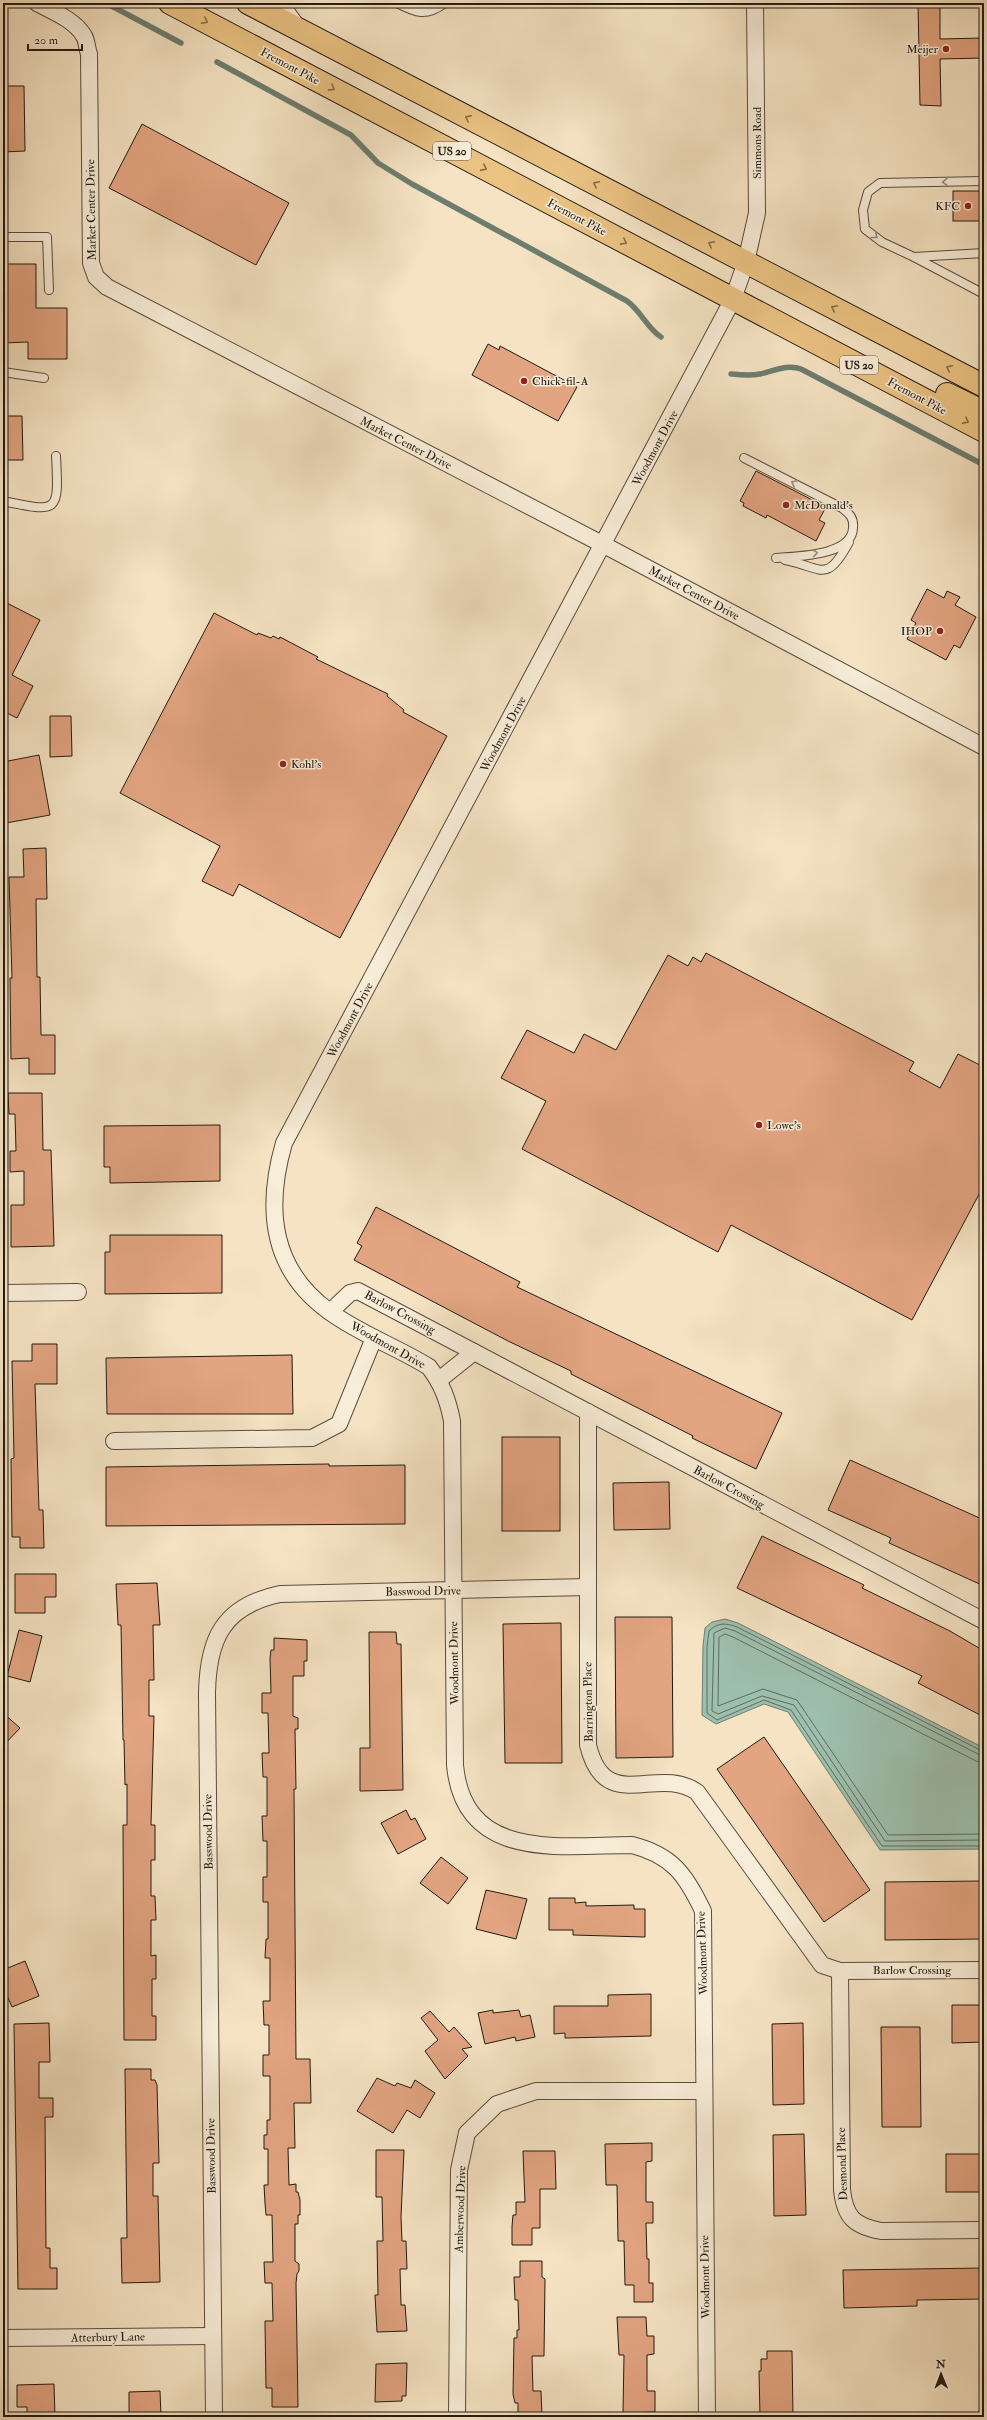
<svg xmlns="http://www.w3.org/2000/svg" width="987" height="2420" font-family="'IM FELL Double Pica',serif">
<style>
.water{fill:#9dbfad;stroke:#6d7d6f}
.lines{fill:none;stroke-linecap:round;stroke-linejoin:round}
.shore{stroke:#606c5f;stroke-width:1}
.stream{stroke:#6d7d6f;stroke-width:5.5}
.building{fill:#e2a481;stroke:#241a11}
.lane-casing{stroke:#584c3e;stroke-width:10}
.street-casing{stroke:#584c3e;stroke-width:18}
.highway-casing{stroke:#241a11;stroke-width:24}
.lane{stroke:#f8edd8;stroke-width:8}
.street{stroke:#f8edd8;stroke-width:16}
.highway{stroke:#eac282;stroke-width:22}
.oneway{stroke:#876e4a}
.oneway2{stroke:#998e7e}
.poi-dot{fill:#8f2418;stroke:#f8edd8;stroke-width:1.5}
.labels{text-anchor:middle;stroke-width:3;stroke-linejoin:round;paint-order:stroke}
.shield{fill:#f8edd8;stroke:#64594d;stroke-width:1}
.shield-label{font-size:11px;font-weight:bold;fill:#241a11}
.poi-label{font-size:12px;fill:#241a11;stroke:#f8edd8;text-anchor:start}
.street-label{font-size:12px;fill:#241a11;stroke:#f8edd8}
</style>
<rect width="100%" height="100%" fill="#f5e3c3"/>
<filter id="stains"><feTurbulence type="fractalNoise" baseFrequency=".005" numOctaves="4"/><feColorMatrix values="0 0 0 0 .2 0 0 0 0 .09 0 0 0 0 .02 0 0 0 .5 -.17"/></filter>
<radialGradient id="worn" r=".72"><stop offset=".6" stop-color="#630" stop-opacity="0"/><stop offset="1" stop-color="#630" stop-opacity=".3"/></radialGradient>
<polygon class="water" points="725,1619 738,1623 984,1748 984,1849 880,1850 788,1712 764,1704 716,1724 702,1715 703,1646 705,1628 712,1622"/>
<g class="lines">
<g class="shore">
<path d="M984,1752L737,1627C726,1623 718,1622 709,1631L707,1647V1713L717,1720L764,1700L791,1710L882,1846H984"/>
<polyline points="984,1757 735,1631 725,1628 714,1633 712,1711 718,1714 762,1696 794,1705 885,1841 984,1840"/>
<polyline points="984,1763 976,1761 733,1637 725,1634 719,1637 718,1706 763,1689 797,1700 888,1835 984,1834"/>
</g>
<g class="stream">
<polyline points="106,3 181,43"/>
<path d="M217,62L351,135L378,163L412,184L627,301C641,311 647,328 661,337"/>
<path d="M731,374C741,375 750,376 760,374C774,371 787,364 801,369L984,465"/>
</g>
</g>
<g class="building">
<polygon points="918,3 940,3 940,39 984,38 984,58 940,59 941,106 920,105"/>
<polygon points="3,86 24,86 25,151 3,152"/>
<polygon points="142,124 289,203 256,265 109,188"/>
<rect x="953" y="191" width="31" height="30"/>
<polygon points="3,264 36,264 36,308 67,308 67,359 28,359 28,342 3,343"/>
<polygon points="488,344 499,350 500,346 577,387 558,421 472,375"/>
<polygon points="3,416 22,416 23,460 3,460"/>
<polygon points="756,471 826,507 819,520 825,523 816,541 767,515 766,518 743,506 744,503 740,501"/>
<polygon points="927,589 944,598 947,591 960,597 955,605 976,617 960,648 954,645 946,660 907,639 916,623 911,620"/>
<polygon points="3,601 40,620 12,675 33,686 17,718 3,711"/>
<polygon points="214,613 257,635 258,633 271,638 273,636 279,639 280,637 318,657 316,659 388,694 387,696 404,710 403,712 447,736 340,938 239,884 233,896 202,881 220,846 120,793"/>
<polygon points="50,716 71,716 72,756 50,757"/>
<polygon points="39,755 50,815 6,823 3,808 3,762"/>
<polygon points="46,848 47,899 36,899 37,977 40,977 41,1035 55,1035 55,1074 29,1074 29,1058 11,1059 10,978 12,978 9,877 24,877 23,849"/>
<polygon points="706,953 914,1062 909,1071 940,1088 958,1054 984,1067 984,1185 912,1320 731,1225 718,1252 522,1149 546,1101 501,1078 527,1030 574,1053 584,1034 616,1050 668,955 688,966 693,957 701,962"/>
<polygon points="8,1093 42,1093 43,1150 51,1150 54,1246 11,1247 11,1205 24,1205 24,1171 10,1172 10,1151 16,1151 15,1114 9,1114"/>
<polygon points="220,1125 220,1181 110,1183 110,1167 104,1167 104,1126"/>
<polygon points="376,1207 520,1282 517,1287 782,1413 756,1469 692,1438 693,1436 571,1374 571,1371 508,1341 354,1260 362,1246 357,1243"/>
<polygon points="110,1235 222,1235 222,1293 105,1294 105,1252 110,1252"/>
<polygon points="32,1344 57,1344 57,1384 35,1384 39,1510 43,1510 44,1548 20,1548 20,1537 12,1537 11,1459 14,1458 12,1361 32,1361"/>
<polygon points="292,1355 293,1414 107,1414 106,1358"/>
<rect x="502" y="1437" width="58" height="94"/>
<polygon points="850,1460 984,1520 984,1586 889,1543 891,1538 828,1510"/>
<polygon points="329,1464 329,1466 405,1465 405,1524 106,1526 106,1467"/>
<polygon points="669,1482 670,1529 614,1530 613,1483"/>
<polygon points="762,1536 864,1585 862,1588 950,1631 984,1651 984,1717 918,1683 922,1676 737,1588"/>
<polygon points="15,1574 56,1574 56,1597 45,1597 45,1613 15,1613"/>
<polygon points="157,1583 160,1625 153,1625 154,1680 149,1680 149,1716 154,1716 151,1825 155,1825 155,1860 151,1860 151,1896 155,1896 156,1920 151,1920 151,1956 156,1955 156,1979 152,1979 152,2016 156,2016 156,2040 124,2040 123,1825 127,1825 127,1784 125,1785 124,1740 123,1740 121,1625 118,1625 116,1584"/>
<polygon points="615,1617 672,1617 673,1757 616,1758"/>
<polygon points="561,1623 562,1763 505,1763 503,1624"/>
<polygon points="19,1630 42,1636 30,1682 7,1676"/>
<polygon points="369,1632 396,1632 397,1644 401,1644 403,1790 360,1791 360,1748 370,1748"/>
<polygon points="274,1638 307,1640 307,1661 304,1661 304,1676 293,1676 293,1716 298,1718 298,1729 295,1729 296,1789 294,1789 296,2059 310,2059 311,2103 294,2103 295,2148 288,2148 289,2185 296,2184 296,2192 298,2192 300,2200 300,2215 298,2215 298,2224 295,2224 295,2261 299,2264 299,2271 297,2274 296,2283 298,2407 272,2407 272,2388 266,2388 265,2321 273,2321 272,2283 265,2283 264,2262 273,2262 272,2215 266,2215 265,2203 264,2185 268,2185 268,2149 264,2149 264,2135 267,2135 267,2120 270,2120 270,2076 263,2076 263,2055 269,2055 269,2025 264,2025 263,2001 270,2001 270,1958 265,1958 266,1939 268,1939 268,1902 263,1902 263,1877 267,1877 267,1841 263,1841 262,1816 267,1816 267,1777 263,1777 262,1753 269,1753 268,1713 262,1713 262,1693 271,1693 270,1658 271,1650 274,1650"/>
<polygon points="3,1713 20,1728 3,1746"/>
<polygon points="764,1737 870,1890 824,1922 717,1769"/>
<polygon points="406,1810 411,1820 415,1818 426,1839 398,1854 381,1823"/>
<polygon points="441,1857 468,1878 448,1904 420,1883"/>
<polygon points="984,1881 984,1939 885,1940 885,1882"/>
<polygon points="486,1890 527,1899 516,1939 476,1929"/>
<polygon points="549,1898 575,1898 575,1903 586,1902 586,1906 634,1905 634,1909 645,1909 645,1937 573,1935 573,1930 549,1930"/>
<polygon points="25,1961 39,1996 12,2007 3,1986 3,1970"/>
<polygon points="651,1994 651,2036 565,2038 565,2033 554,2034 554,2006 608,2006 608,1995"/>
<polygon points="952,2005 984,2005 984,2042 952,2043"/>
<polygon points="493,2010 493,2013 519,2010 521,2017 530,2015 535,2037 516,2041 515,2037 485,2044 478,2013"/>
<polygon points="430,2011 449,2032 454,2027 472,2047 462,2049 468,2056 445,2079 425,2051 438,2040 421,2018"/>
<polygon points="49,2023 50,2062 39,2062 39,2098 53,2098 53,2117 45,2117 46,2248 50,2248 50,2268 57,2268 57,2289 18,2289 14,2024"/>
<polygon points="803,2023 804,2104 773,2105 772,2024"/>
<polygon points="881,2027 920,2027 921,2127 882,2127"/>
<polygon points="125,2069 151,2069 151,2080 155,2080 157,2085 159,2163 153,2163 153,2196 158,2196 160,2282 122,2283 121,2238 127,2238"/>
<polygon points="377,2078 395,2086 397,2083 411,2088 415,2080 435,2093 420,2118 407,2110 393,2133 357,2111"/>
<polygon points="804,2134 806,2215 774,2216 773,2135"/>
<polygon points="652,2143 652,2161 646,2162 646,2202 653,2202 653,2223 646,2223 647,2259 649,2259 649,2283 653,2283 653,2302 634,2302 634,2285 625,2285 624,2241 618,2241 617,2185 606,2185 605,2144"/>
<polygon points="376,2150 404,2150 401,2217 402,2241 406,2241 407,2269 400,2269 401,2305 405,2305 407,2331 377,2332 375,2295 378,2295 377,2241 383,2241 382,2197 376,2197"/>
<polygon points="523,2151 555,2151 556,2189 540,2189 540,2228 532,2228 532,2245 512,2245 512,2226 513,2215 516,2215 516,2202 525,2202"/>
<rect x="946" y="2154" width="38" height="38"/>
<polygon points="520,2261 542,2261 542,2277 545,2279 544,2356 532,2356 533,2391 541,2391 542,2417 518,2417 518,2403 515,2403 513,2394 514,2338 517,2338 517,2330 519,2330 518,2300 515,2300 514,2277 520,2277"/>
<polygon points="984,2268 984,2299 917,2300 917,2306 844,2308 843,2270"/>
<polygon points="617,2317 646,2317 647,2336 654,2336 654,2354 647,2355 647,2391 655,2391 655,2412 623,2413 624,2355 619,2355"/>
<polygon points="767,2351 792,2351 793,2417 760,2417 759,2371 761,2371 761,2359 767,2359"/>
<polygon points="407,2363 406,2396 402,2396 402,2401 375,2402 376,2364"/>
<polygon points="54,2384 55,2417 27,2417 27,2407 17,2407 17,2385"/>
<polygon points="160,2391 161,2417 129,2417 129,2392"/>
</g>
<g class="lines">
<g class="lane-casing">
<g id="lane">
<path d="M397,3C416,13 426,17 445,3"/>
<polyline points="3,237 47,237 49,290"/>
<polyline points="984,253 914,257 984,294"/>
<polyline points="914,257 882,242 865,229 863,210 868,192 880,183 984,181"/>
<polyline points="3,372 44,378"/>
<path d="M744,458L842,508C850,514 854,518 853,528C852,556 797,556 776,558"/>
<path d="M3,501C59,513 59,513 56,456"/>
<path d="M785,560C822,567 826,585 849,542"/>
</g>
</g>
<g class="street-casing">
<g id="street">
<path d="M37,3C52,11 75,20 84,36C87,41 87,49 89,54L91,263L96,277L107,287L604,545L984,747"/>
<polyline points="280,3 299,29"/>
<polyline points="3,1293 78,1292"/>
<polyline points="330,1312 350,1293 358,1291 474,1352"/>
<polyline points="439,1380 474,1352 984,1621"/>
<path d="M588,1412V1745C605,1816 657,1764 697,1792L822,1965L840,1971L984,1970"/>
<polyline points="114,1441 312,1438 339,1424 374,1338"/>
<path d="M840,1971L842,2190C845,2217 854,2226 881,2231L984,2230"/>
<polyline points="3,2338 213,2336"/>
<path d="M214,2417L207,1693C208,1639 223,1606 280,1594L588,1587"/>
<polyline points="457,2417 459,2170 467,2133 497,2104 536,2091 704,2091"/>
<path d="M707,2417L703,1911C686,1875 672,1855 632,1845C562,1845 464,1863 455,1765L452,1421C448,1400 442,1384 429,1367C397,1347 360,1334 330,1312C271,1270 265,1209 284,1143L733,299L746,262L757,213L755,3"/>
</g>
</g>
<g class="highway-casing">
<g id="highway">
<polyline points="170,3 984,431"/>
<polyline points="248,3 984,386"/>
<polyline points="947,394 984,412"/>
</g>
</g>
<use href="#lane" class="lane"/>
<use href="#street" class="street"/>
<use href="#highway" class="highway"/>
</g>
<defs><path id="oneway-chevron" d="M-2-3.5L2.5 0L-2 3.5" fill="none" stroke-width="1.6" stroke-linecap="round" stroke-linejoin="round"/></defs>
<g class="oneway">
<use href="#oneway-chevron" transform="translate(205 21) rotate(28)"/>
<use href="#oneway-chevron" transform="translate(332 88) rotate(28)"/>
<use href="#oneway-chevron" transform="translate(468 118) rotate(-153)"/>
<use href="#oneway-chevron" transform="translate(484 168) rotate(28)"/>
<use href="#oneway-chevron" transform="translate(596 184) rotate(-153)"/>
<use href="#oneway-chevron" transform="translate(624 242) rotate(28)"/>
<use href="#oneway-chevron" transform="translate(711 244) rotate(-153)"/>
<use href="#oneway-chevron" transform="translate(834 308) rotate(-153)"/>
<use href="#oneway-chevron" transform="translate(949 368) rotate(-153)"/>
<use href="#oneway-chevron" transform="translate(966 421) rotate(28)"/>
</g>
<g class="oneway2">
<use href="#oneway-chevron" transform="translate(945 182) rotate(179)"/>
<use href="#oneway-chevron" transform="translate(875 236) rotate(38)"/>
<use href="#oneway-chevron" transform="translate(794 483) rotate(-153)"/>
<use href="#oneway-chevron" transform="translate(815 553) rotate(-8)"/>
</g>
<g class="poi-dot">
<circle cx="946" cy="49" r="4"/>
<circle cx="968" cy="206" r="4"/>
<circle cx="524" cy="381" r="4"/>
<circle cx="786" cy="505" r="4"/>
<circle cx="940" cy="631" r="4"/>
<circle cx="283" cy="764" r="4"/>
<circle cx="759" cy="1125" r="4"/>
</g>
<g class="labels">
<g class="shield">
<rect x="433" y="142" width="38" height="18" rx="3"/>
<rect x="840" y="356" width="38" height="18" rx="3"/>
</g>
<g class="shield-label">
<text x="452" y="155">US 20</text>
<text x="859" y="369">US 20</text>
</g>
<g class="poi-label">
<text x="938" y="53" text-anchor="end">Meijer</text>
<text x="960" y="210" text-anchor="end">KFC</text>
<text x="532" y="385">Chick-fil-A</text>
<text x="794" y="509">McDonald's</text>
<text x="932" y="635" text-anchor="end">IHOP</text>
<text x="291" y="768">Kohl's</text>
<text x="767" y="1129">Lowe's</text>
</g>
<g class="street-label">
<text transform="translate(290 66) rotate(28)" y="4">Fremont Pike</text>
<text transform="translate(757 143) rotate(-90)" y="4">Simmons Road</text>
<text transform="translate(91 210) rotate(-91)" y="4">Market Center Drive</text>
<text transform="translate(577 217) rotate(28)" y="4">Fremont Pike</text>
<text transform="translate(917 396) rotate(28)" y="4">Fremont Pike</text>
<text transform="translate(406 443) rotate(27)" y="4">Market Center Drive</text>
<text transform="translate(655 448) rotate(-62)" y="4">Woodmont Drive</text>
<text transform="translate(694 593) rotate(28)" y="4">Market Center Drive</text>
<text transform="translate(503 734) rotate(-62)" y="4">Woodmont Drive</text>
<text transform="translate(350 1020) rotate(-62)" y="4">Woodmont Drive</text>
<text transform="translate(400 1312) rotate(28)" y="4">Barlow Crossing</text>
<text transform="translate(388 1345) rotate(29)" y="4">Woodmont Drive</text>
<text transform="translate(729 1487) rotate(28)" y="4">Barlow Crossing</text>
<text transform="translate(423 1591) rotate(-1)" y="4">Basswood Drive</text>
<text transform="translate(454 1663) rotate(-91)" y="4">Woodmont Drive</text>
<text transform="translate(588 1702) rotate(-91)" y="4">Barrington Place</text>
<text transform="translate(208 1832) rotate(-91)" y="4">Basswood Drive</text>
<text transform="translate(702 1953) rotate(-92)" y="4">Woodmont Drive</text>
<text x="912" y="1974">Barlow Crossing</text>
<text transform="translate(211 2156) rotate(-91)" y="4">Basswood Drive</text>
<text transform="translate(842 2164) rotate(-92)" y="4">Desmond Place</text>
<text transform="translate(460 2209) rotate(-88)" y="4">Amberwood Drive</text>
<text transform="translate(705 2277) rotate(-91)" y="4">Woodmont Drive</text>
<text transform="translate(108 2337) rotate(-1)" y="4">Atterbury Lane</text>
</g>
</g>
<rect width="987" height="2420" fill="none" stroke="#f5e3c3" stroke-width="16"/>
<rect x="4" y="4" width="979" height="2412" fill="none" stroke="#241a11" stroke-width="2"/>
<rect x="8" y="8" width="971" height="2404" fill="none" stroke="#241a11"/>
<g transform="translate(941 2374) rotate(359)" stroke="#f8edd8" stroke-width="3" paint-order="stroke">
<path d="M0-3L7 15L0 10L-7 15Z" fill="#241a11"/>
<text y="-6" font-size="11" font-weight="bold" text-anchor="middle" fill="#241a11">N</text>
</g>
<path d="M28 44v6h54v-6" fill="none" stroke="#241a11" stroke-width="2"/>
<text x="34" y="44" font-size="12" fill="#241a11" stroke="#f8edd8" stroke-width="3" paint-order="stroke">20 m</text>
<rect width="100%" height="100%" filter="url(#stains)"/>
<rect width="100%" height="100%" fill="url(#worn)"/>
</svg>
